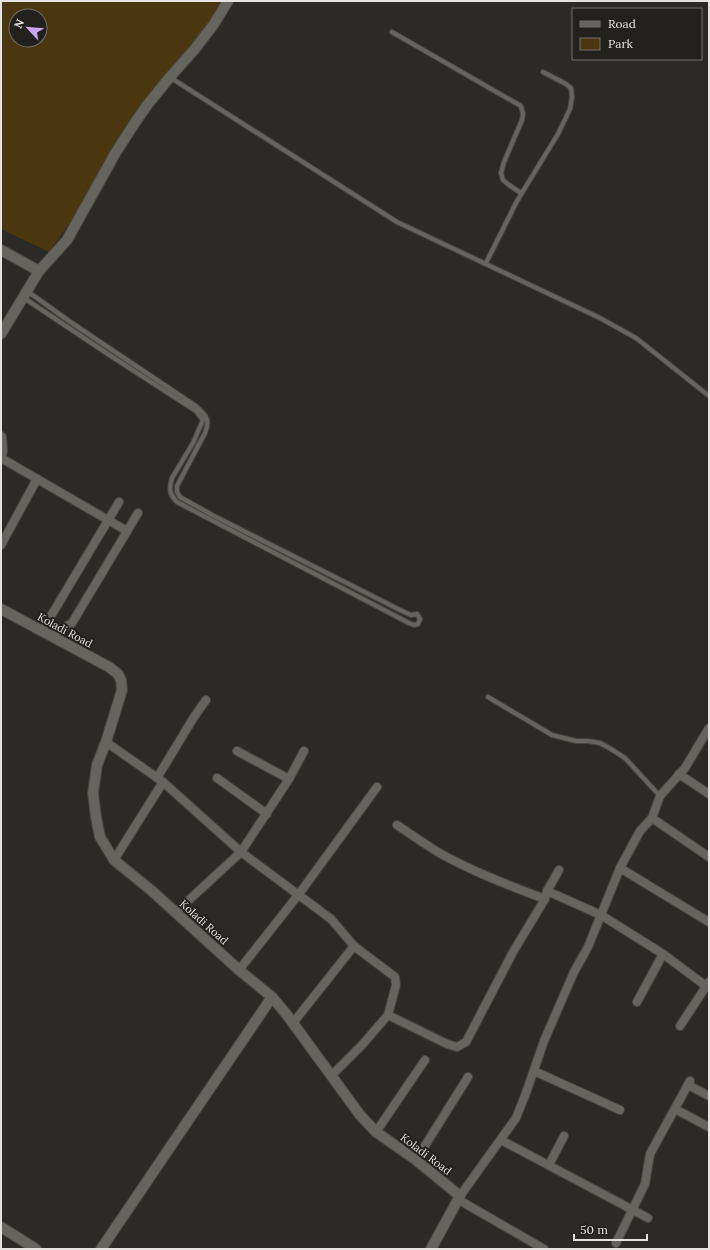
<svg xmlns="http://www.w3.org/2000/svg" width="710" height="1250" font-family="Lora,serif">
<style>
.green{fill:#4a3710;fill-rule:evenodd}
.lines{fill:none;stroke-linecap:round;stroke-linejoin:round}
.lane-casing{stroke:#474542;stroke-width:6}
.street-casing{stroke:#474542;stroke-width:10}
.secondary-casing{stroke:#474542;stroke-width:12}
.lane{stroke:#66645f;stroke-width:4}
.street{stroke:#66645f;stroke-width:8}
.secondary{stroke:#66645f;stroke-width:10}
.labels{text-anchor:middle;stroke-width:4;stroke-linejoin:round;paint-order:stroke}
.street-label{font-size:11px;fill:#e4e3e0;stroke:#23211d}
</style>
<rect width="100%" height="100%" fill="#2c2a27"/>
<path class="green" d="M1,1H224L49,252L1,229ZM16,16H40V40H16Z"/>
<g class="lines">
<g class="lane-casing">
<g id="lane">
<polyline points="392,32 521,106 523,114 522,120 504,162 501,173 503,180 509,185 521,193"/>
<polyline points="171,78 397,222 600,318 636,338 709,396"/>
<polyline points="486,263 517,201 558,134 570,109 572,97 571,88 566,84 543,72"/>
<path d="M24,298L108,354L196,411L203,420L193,443L172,478C169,489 169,494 177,502L409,623L414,625L418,624L420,619L417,614L411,615L402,611L214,516L180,497L177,492V486L205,433C210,420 207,416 197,407L69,321L27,291"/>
<polyline points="488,697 552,735 576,741 588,741 600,743 611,749 625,758 660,796"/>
</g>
</g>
<g class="street-casing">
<g id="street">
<polyline points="1,458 127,531"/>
<polyline points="1,545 37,479"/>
<polyline points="42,631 119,502"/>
<polyline points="51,636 72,623 138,513"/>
<polyline points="106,742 163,782 241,852 331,919 354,946 395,977 396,985 388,1015 362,1045 331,1076"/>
<polyline points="237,751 289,779"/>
<polyline points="679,774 709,794"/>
<polyline points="157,778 194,717 206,700"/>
<polyline points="217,778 267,814"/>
<polyline points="652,818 709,857"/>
<path d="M397,825C412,835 427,846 443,855C476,873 510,886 545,899"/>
<polyline points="114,860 163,782"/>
<polyline points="620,868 640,831 652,818 660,796 685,768 709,728"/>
<polyline points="547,891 601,915 663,954 706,986"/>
<polyline points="176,912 241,852 289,779 304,751"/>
<polyline points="239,970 299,894 377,787"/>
<polyline points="637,1002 663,954"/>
<polyline points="388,1015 447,1044 457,1047 466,1042 513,952 545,899 547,891 559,870"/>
<polyline points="293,1023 354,946"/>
<polyline points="680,1026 709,982"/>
<polyline points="534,1071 620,1110"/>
<polyline points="688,1085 709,1096"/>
<polyline points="675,1109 709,1127"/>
<polyline points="376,1132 425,1060"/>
<polyline points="501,1140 648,1218"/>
<polyline points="416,1160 468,1077"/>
<polyline points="549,1165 564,1136"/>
<polyline points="460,1196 516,1118 526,1093 544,1041 574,972 588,947 620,868 709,922"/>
<polyline points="459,1200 544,1249"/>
<polyline points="616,1243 645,1184 650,1154 690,1081"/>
</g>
</g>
<g class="secondary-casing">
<g id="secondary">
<polyline points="1,250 39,271"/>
<polyline points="1,334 39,271 67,240 116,152 136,121 148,104 170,77 194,50 214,24 228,1"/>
<polyline points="1,437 2,451 1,455"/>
<polyline points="1,609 109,667 118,674 121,680 122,690 106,742 97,765 93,793 96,817 100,837 114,860 152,891 239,970 272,997 287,1015 360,1115 376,1132 416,1160 460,1196 431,1249"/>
<polyline points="1,1227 36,1249"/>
<polyline points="101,1249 272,997"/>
</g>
</g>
<use href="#lane" class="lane"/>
<use href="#street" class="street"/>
<use href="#secondary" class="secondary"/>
</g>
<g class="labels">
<g class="street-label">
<text transform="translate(65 630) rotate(28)" y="4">Koladi Road</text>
<text transform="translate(204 922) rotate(42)" y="4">Koladi Road</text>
<text transform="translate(426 1154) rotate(37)" y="4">Koladi Road</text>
</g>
</g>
<rect width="710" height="1250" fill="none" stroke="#e4e3e0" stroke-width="4"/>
<rect x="572" y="8" width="130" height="52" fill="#23211d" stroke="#706f6b"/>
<rect x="580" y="21" width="20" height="6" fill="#66645f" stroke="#706f6b"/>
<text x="608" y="28" font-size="12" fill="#e4e3e0">Road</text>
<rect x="580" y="38" width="20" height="12" fill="#4a3710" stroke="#706f6b"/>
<text x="608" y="48" font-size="12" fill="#e4e3e0">Park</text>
<g transform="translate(28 28) rotate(296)"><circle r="19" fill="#23211d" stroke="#706f6b"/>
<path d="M0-3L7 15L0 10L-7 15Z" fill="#c8a5ee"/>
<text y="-6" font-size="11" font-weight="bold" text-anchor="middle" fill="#e4e3e0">N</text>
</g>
<path d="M574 1234v6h73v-6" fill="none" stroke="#e4e3e0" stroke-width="2"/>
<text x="580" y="1234" font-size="12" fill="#e4e3e0" stroke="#23211d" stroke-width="3" paint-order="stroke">50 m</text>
</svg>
